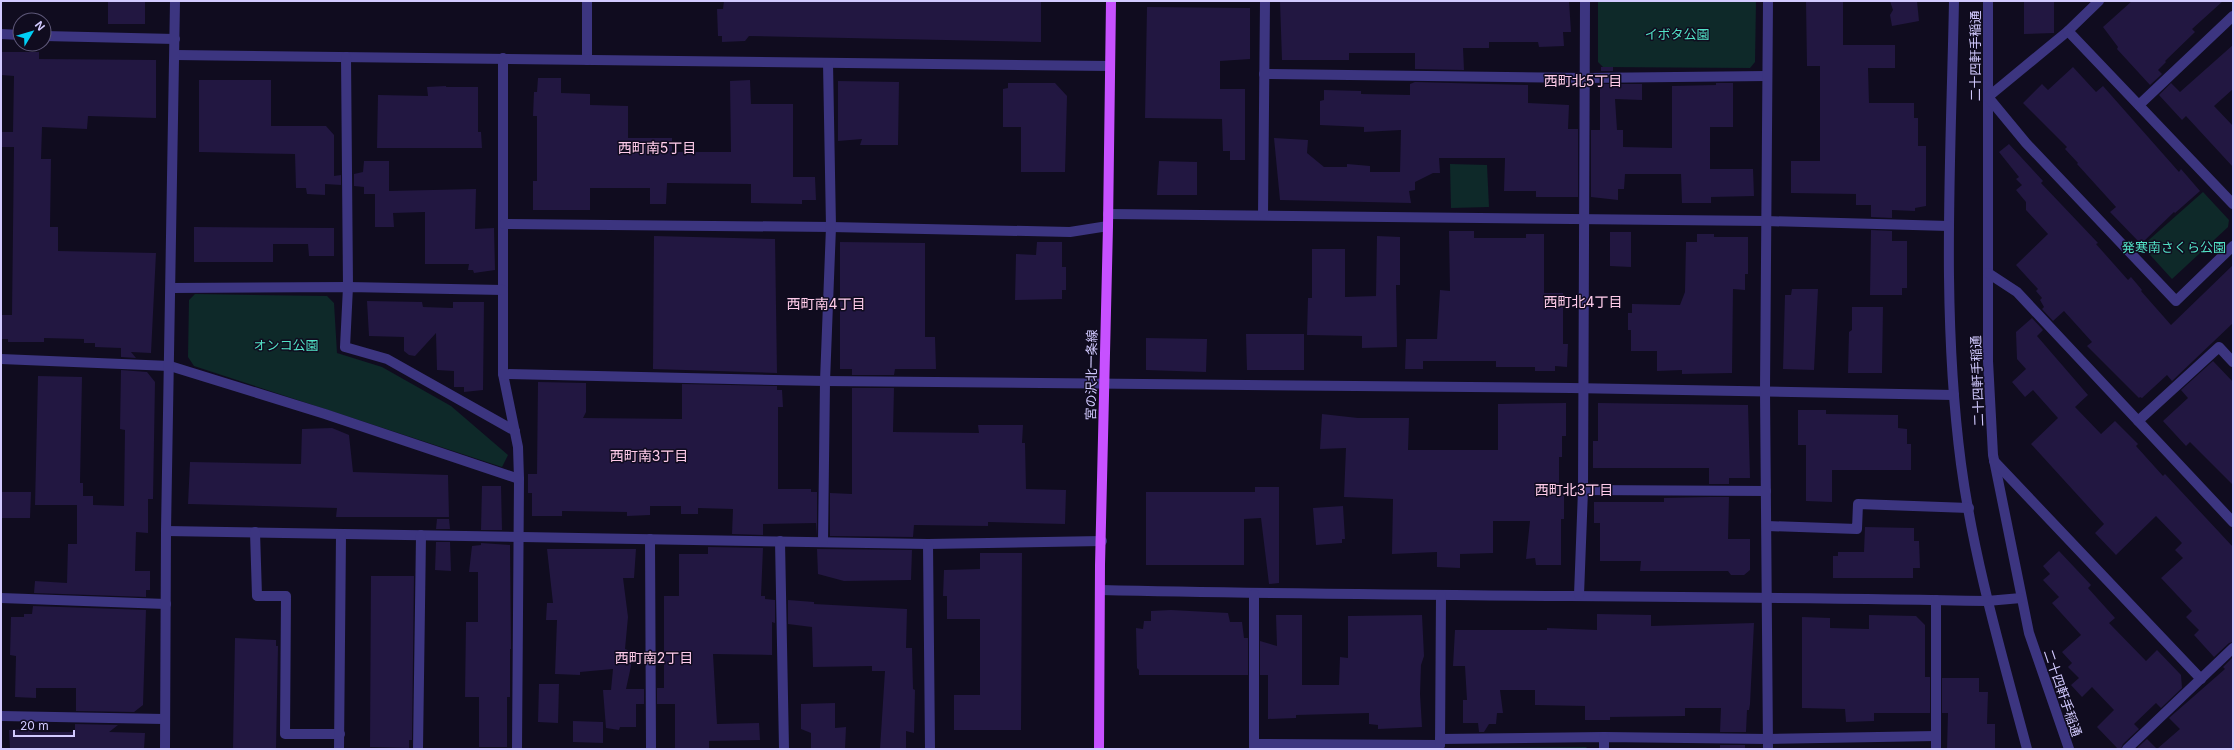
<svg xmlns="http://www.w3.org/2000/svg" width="2234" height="750" font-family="Inter,'Noto Sans JP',sans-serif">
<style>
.green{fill:#0e2929}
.building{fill:#221741}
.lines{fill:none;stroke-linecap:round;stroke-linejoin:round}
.minor{stroke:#3c3580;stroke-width:10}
.major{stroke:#c751ff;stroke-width:10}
.labels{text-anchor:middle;stroke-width:3;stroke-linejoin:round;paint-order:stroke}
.park-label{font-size:13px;fill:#52e2c6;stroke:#100c1f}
.street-label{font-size:13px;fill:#d2caff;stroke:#100c1f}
.neighbourhood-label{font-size:14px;fill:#ffccea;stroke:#100c1f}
</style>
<rect width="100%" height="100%" fill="#100c1f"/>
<g class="green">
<polygon points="1598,1 1756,1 1755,62 1750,68 1603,67 1598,62"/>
<polygon points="1450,164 1487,165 1489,207 1451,208"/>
<polygon points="2203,192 2229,220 2228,227 2172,279 2142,246"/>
<polygon points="195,294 327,296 334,303 337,353 382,367 451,406 508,455 502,467 194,366 188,357 189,300"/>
<polygon points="1586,747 1588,749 1455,749 1456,748"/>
</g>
<g class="building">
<rect x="108" y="1" width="37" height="23"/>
<polygon points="724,1 1041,1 1041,42 749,36 745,41 722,42 722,36 718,36 717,9 723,9"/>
<polygon points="1309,1 1569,1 1571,32 1563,32 1564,46 1539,47 1538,42 1489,42 1489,48 1463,48 1464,70 1415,69 1415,53 1349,53 1349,60 1282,60 1280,2"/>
<polygon points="1806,1 1843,1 1843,45 1895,45 1895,68 1868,68 1869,103 1914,103 1914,118 1918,118 1918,146 1926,146 1926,206 1915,208 1915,211 1892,210 1892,218 1871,217 1871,205 1856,205 1856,194 1791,193 1791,161 1820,161 1820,66 1807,66"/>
<polygon points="1890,1 1917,1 1919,21 1892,26 1890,15 1893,10"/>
<polygon points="2024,1 2054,1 2054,33 2024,34"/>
<polygon points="2132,1 2223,1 2192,29 2195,32 2165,61 2166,62 2158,70 2162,74 2150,85 2117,49 2118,47 2103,27"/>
<polygon points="1147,7 1250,8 1250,59 1220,61 1220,89 1245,89 1245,160 1230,160 1230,151 1223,151 1222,119 1145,118"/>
<polygon points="2233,45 2233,89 2214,106 2233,126 2233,167 2186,116 2182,120 2159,95 2171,83 2180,92"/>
<polygon points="1,52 39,52 39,59 156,60 156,118 88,116 87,129 42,127 41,159 51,159 50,227 58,227 58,251 156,253 151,353 131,352 136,358 121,357 121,348 95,347 95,343 84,343 84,339 44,338 44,342 8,342 8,339 1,339 1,315 12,315 14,147 1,147 1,132 13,132 14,76 1,75"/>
<rect x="1601" y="67" width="12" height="4"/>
<polygon points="2073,67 2096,92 2103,86 2179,172 2181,169 2200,191 2175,213 2174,212 2141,244 2110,212 2116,207 2077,164 2078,163 2065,149 2067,147 2023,103 2042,84 2048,90"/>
<polygon points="538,78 561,78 561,93 590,94 590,105 628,106 628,138 672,138 672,152 731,152 730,81 750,80 751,104 793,104 793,177 815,177 816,200 802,200 802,204 751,203 751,184 667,183 666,204 650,204 650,188 590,188 590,210 533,210 533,181 537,181 537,116 533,116 534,92 537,92"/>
<polygon points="199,80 271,80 271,126 326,126 334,135 334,176 341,175 341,185 325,184 325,195 307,194 306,188 296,188 295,154 199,152"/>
<polygon points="838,81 899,82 898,145 860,145 862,139 838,141"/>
<polygon points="1415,82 1528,85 1528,103 1569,105 1568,129 1578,129 1578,197 1536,197 1536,191 1504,191 1505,158 1439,158 1440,173 1433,173 1415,182 1415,190 1409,191 1411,203 1280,200 1274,138 1308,140 1307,153 1324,167 1347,167 1347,164 1370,166 1370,172 1400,172 1401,130 1364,132 1364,127 1320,125 1320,101 1324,100 1324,90 1361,91 1361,94 1410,95 1410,84"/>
<polygon points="1008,83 1055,83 1067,96 1065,172 1021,172 1021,127 1003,127 1003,89 1008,88"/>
<polygon points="1716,83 1733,83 1733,127 1710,127 1710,169 1753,169 1754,196 1711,197 1711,203 1682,203 1681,174 1625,174 1624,189 1618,189 1618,200 1591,197 1591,130 1600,130 1600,84 1642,84 1642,100 1615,99 1617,130 1623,130 1623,147 1672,148 1672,86 1716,85"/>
<polygon points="446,86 446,87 478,87 478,132 481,132 482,148 377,148 378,95 428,96 427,87"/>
<polygon points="2009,144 2043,181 2041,183 2098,243 2096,244 2128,280 2131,277 2142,290 2141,291 2171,325 2233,265 2233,323 2172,381 2167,375 2142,398 2140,397 2139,398 2087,346 2092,342 2064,311 2053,321 2042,309 2044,307 2040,300 2042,298 2036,291 2038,289 2016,265 2048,234 2026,210 2026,202 2016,190 2022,185 2016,179 2019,177 1999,152"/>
<polygon points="364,161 389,161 389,191 476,189 475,229 494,228 495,270 474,273 473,270 468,270 469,264 425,264 425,212 393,213 394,227 375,227 375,194 364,194 364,187 354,186 354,174 363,172"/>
<polygon points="1159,161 1197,162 1197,195 1157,195"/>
<polygon points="194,227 334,228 334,256 309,256 308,244 273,244 273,262 194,262"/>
<polygon points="1871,230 1892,231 1892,241 1907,241 1907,288 1902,288 1902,295 1870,295"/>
<polygon points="1449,231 1474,231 1474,238 1526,238 1526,234 1544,234 1544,293 1563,293 1563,344 1568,344 1567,367 1555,366 1555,371 1535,371 1535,367 1496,367 1496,361 1423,361 1423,369 1405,369 1406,339 1437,339 1440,290 1450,291"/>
<polygon points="1610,232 1631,232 1631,267 1610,266"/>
<polygon points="1697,234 1714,234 1714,237 1748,237 1748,274 1745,274 1745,290 1733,289 1732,373 1682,374 1682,370 1657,371 1657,351 1631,351 1631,330 1628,330 1628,313 1632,313 1632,304 1680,305 1685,292 1686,242 1697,242"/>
<polygon points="654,236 775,239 777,373 653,369"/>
<polygon points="1377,236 1400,237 1400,285 1396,285 1397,347 1362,348 1362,336 1307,335 1308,298 1312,298 1312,249 1345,249 1345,297 1376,296"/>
<polygon points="840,242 925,243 925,337 935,337 936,369 895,369 894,375 852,375 852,369 840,369"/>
<polygon points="1037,242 1062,242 1062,267 1066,267 1066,290 1062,290 1062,299 1015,300 1016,254 1036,255"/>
<polygon points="1792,289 1818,289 1814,370 1783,369 1785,295 1791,295"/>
<polygon points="367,301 422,302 423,307 453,308 453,302 484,302 483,390 464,392 464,387 454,387 454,371 437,370 436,333 415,356 409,355 404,351 404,337 369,336"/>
<polygon points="1852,307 1883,307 1882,373 1848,373 1849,332 1852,330"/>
<polygon points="2032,318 2043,330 2037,336 2088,395 2075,407 2101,434 2115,421 2138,444 2136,446 2163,476 2165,474 2233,547 2233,642 2229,643 2214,657 2194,635 2199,630 2186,617 2192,611 2161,578 2183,558 2175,550 2182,543 2156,516 2116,555 2095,533 2104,524 2031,444 2058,418 2033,390 2025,397 2012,382 2026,369 2017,359 2016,332"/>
<polygon points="1246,334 1304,334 1304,370 1247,370"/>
<polygon points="1146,338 1207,339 1206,372 1146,370"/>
<polygon points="2213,361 2233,382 2233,485 2190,442 2186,446 2163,421 2188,398 2181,390"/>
<polygon points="121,370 147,372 155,382 153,499 148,499 148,533 136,532 135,571 150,571 150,590 146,590 146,597 34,593 35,581 67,583 68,544 77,544 77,505 35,505 38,376 82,377 80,483 83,483 83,496 93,496 93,505 124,506 125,430 120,429"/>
<polygon points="538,382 586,383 586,412 583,418 682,419 682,384 777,386 777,390 782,390 783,407 778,407 778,489 811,489 811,492 817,492 817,536 816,523 763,524 763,535 732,534 733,509 698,508 698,514 681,514 681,506 650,506 650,515 627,516 627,512 562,511 562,516 532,516 532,493 528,493 528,474 537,474"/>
<polygon points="852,388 894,388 893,432 979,433 978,425 1023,425 1022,443 1025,443 1026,489 1066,490 1065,524 988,522 988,526 914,525 913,537 830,536 830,493 852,494"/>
<polygon points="1566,403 1566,436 1562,436 1562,457 1559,457 1559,495 1564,495 1564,519 1561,519 1561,565 1536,565 1535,558 1526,559 1530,521 1493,521 1493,553 1460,554 1460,568 1437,567 1437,552 1392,554 1393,499 1344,497 1346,448 1320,449 1322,414 1358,418 1409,418 1408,450 1498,450 1498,404"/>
<polygon points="1598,403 1748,405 1750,478 1729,478 1729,484 1709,484 1709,468 1593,468 1593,441 1598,441"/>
<polygon points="1798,410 1826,410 1826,414 1898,415 1898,428 1907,429 1907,444 1911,444 1911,470 1832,470 1832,502 1806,501 1806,445 1798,445"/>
<polygon points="332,428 349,435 353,472 448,475 449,517 336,517 337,508 188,504 190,462 301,464 302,429"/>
<polygon points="482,486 501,486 502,530 481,530"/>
<polygon points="1255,487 1279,487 1279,583 1269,584 1261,518 1244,519 1244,565 1146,565 1146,492 1255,492"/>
<polygon points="1,492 31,492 30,518 1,518"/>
<polygon points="1709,497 1729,497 1728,539 1750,539 1750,570 1744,575 1731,575 1728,571 1640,571 1641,561 1600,561 1600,523 1594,523 1594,502 1664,502 1664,498"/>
<polygon points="1343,506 1345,539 1342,539 1342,543 1316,545 1313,508"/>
<polygon points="437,519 449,519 450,529 436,529"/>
<polygon points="1865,527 1914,528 1914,541 1919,541 1920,568 1913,568 1913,578 1833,578 1833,556 1838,556 1838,552 1864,552"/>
<polygon points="436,542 450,542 451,571 435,570"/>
<polygon points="481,543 510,545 511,649 510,649 510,697 507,697 507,747 479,747 479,697 465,697 466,622 478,622 478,572 469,572 472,546 481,545"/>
<polygon points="708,547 763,548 761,596 765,596 765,599 775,600 775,623 772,622 772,655 713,654 717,724 759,723 760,740 709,741 709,749 675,749 675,704 657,704 657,688 664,688 664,596 679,596 679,554 708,554"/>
<polygon points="547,549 636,549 634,578 623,578 628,617 625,649 630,651 631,666 626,689 644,689 644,704 636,704 636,727 620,727 619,730 606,728 603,690 611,690 613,669 580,672 580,675 555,674 557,620 546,620 547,603 553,603"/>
<polygon points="817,549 912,550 911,580 844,581 818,574"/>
<polygon points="2059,551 2091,585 2088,588 2115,618 2109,623 2146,661 2157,650 2181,675 2182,688 2161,708 2156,703 2134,724 2139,729 2123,744 2121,749 2118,749 2097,727 2114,710 2092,687 2082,697 2071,685 2079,678 2068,667 2072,663 2062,652 2081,635 2052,603 2059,597 2043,580 2050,574 2043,566"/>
<polygon points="980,553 1022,553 1021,730 954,730 954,695 980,695 980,619 947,619 947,596 943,596 944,570 980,569"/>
<polygon points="371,576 414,576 412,740 409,740 409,748 370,747"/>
<polygon points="788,600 814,602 814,604 907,609 906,648 912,648 913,689 915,690 914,733 906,731 906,749 880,749 885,671 872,671 872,666 813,667 812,627 788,624"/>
<polygon points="33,606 146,610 143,705 134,712 76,711 76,688 36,688 36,698 15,697 16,656 10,655 11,617 24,617 24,614 32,614"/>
<polygon points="1171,610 1228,613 1230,622 1242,622 1244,638 1248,638 1248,675 1139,675 1139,670 1137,668 1136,628 1143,629 1144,621 1151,621 1151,611"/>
<polygon points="1597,614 1651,615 1651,626 1754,623 1750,704 1749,710 1747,710 1746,732 1720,732 1721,708 1685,708 1685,716 1610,717 1610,720 1585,720 1585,706 1535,705 1535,690 1500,690 1503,713 1497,713 1496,724 1489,724 1484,732 1479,732 1478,723 1463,723 1463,700 1467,700 1465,666 1453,666 1455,630 1547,630 1547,628 1597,630"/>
<polygon points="1276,615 1302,615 1302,685 1339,685 1340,657 1348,658 1348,616 1422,615 1424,656 1421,665 1420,694 1422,727 1378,729 1378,725 1369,724 1369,713 1296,715 1296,718 1268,719 1268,675 1260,675 1260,641 1277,646"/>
<polygon points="1869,615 1916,616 1925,625 1925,677 1930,677 1930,713 1874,713 1874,721 1846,722 1845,709 1802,708 1802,617 1830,618 1830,628 1869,629"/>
<polygon points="235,638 276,640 276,646 278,646 276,749 233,749"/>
<polygon points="2233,657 2233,749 2157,749 2180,729 2169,718 2225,669 2223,667"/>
<polygon points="1942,678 1979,678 1979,692 1988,692 1987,724 1995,724 1995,749 1947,749 1948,713 1942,713"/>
<polygon points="539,684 559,684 558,723 538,722"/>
<polygon points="835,703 835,728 846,727 845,749 811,749 811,733 801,729 801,704"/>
<polygon points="573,721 603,722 603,743 573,742"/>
<polygon points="75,724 118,725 109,732 145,733 144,749 10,749 9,730 32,729 32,732 75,732"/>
<polygon points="2147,739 2157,749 2136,749"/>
<rect x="1720" y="745" width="25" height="4"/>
</g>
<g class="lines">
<g class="minor">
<polyline points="587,1 587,60"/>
<path d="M1954,1C1951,155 1941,311 1961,464C1974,561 2002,655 2027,749"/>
<polyline points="1988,1 1988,361 1993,455 2029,633 2069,749"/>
<polyline points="2099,1 2068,31 1988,97 2026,143 2176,301 2233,246"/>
<polyline points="2068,31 2233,204"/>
<polyline points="1,34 20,35"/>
<polyline points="44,36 175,39"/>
<polyline points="175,55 1110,66"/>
<polyline points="346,57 348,287 345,347 387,359 515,431"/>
<polyline points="503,58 503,374 518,447 519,479 517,749"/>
<polyline points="1264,74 1585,78 1767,76"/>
<polyline points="2139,105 2233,16"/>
<polyline points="1108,214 1766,221 1949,226"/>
<polyline points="1263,215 1265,1"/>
<polyline points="504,224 831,227 1070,232 1108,226"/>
<polyline points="1988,273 2017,292 2233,522"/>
<polyline points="171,288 348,287 503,290"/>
<polyline points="1,359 170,366 325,414 519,479"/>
<polyline points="503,374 825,381 1571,388 1954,395"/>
<polyline points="2138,421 2219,347 2233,362"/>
<polyline points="1994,461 2201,679"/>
<polyline points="1583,490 1766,491"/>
<polyline points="1767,526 1857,529 1858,504 1969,508"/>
<polyline points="166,531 928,544 1102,541"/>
<polyline points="255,532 257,596 286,596 285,734 340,734"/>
<polyline points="650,539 651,749"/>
<polyline points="780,541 784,749"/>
<polyline points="823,542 825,381 831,227 828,63"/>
<polyline points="928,544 930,749"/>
<path d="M1101,590C1396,597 1692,595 1987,601L2021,598"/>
<polyline points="1579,595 1583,490 1585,1"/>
<polyline points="1,598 166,604"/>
<polyline points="1,716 164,719"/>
<polyline points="1440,739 1604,737 1768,739 1936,736"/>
<polyline points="1254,744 1440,745"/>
<polyline points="1440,745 1441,595"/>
<polyline points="165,749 166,531 175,1"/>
<polyline points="339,749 341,534"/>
<polyline points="418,749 421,535"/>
<polyline points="1254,749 1254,594"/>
<polyline points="1604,749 1604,737"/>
<polyline points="1768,749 1765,391 1768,1"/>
<polyline points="1936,749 1936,600"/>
<polyline points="2127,749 2233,648"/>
</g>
<polyline class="major" points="1099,749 1100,565 1108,226 1111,1"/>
</g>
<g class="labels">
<g class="park-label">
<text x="1677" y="39">イボタ公園</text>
<text x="2174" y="252">発寒南さくら公園</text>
<text x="286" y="350">オンコ公園</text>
</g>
<g class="street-label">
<text transform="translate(1975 56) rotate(-90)" y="5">二十四軒手稲通</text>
<text transform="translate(1091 375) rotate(-89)" y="5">宮の沢北一条線</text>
<text transform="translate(1977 381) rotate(-92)" y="5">二十四軒手稲通</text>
<text transform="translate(2063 693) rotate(71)" y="5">二十四軒手稲通</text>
</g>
<g class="neighbourhood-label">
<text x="1583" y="86">西町北5丁目</text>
<text x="657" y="153">西町南5丁目</text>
<text x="1583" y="307">西町北4丁目</text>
<text x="826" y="309">西町南4丁目</text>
<text x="649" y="461">西町南3丁目</text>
<text x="1574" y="495">西町北3丁目</text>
<text x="654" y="663">西町南2丁目</text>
</g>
</g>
<rect width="2234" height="750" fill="none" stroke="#d2caff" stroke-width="4"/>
<g transform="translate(32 32) rotate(52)"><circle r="19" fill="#100c1f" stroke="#5e5879"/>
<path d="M0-3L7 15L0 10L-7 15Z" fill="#00cff5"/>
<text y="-6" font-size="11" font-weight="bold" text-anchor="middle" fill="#d2caff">N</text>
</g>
<path d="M14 730v6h60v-6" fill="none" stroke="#d2caff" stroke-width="2"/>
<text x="20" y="730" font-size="12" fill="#d2caff" stroke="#100c1f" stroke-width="3" paint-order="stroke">20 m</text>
</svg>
